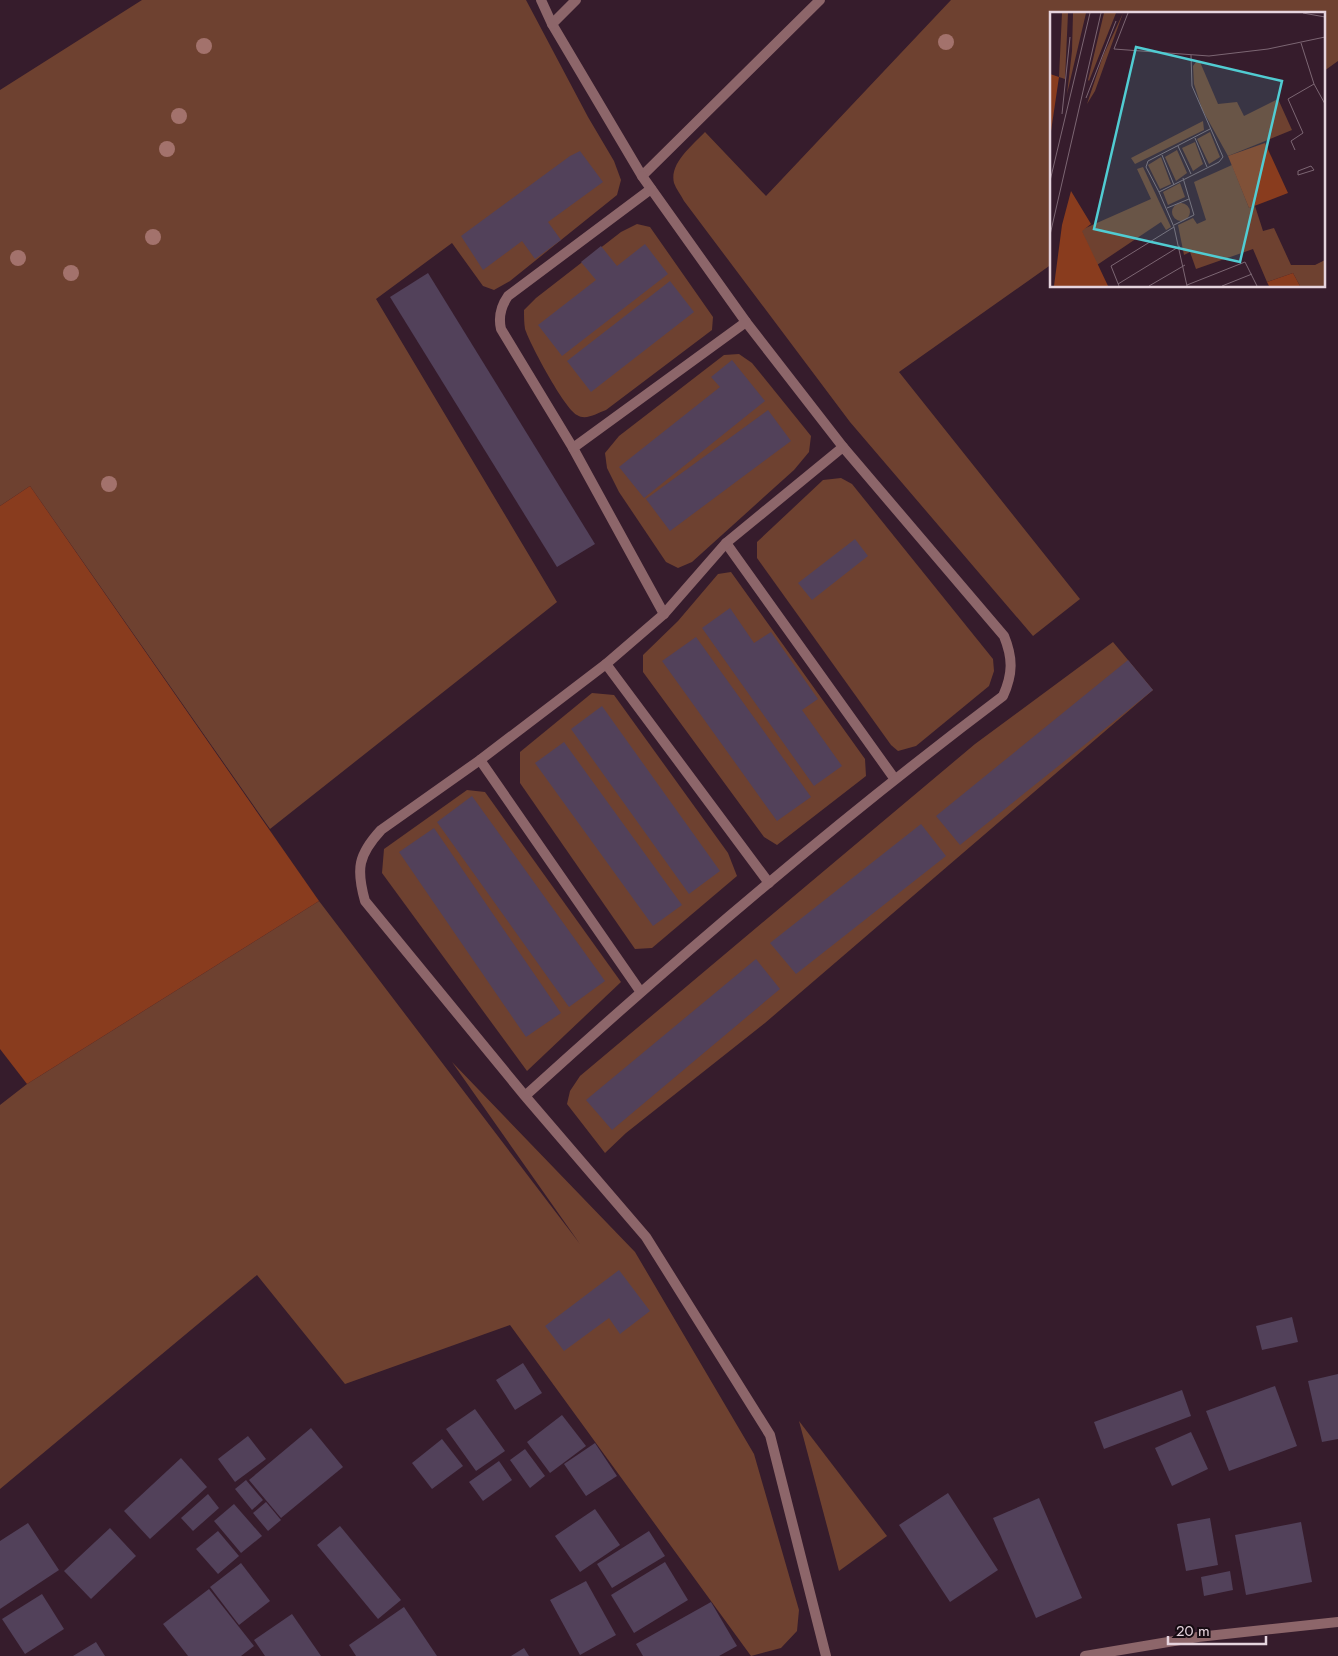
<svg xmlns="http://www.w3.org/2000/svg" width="1338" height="1656" font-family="Jost,sans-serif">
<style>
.green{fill:#6e4130}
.forest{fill:#893c1e}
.building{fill:#52415a}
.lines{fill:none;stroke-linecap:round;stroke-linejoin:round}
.minor{stroke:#8d666a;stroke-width:10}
.tree{fill:#a3726c}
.inset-road{fill:none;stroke:#7c6673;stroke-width:1}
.view{fill:#51ccd2;fill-opacity:0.15;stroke:#51ccd2;stroke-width:2.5}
.inset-edge{fill:none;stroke:#e6d4de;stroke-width:2.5}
</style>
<rect width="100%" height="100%" fill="#361c2c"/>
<g class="green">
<polygon points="142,0 526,0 588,117 614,161 621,180 617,195 510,281 494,290 483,286 452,243 376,299 557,602 270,829 30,486 0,506 0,90"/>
<path d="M951,0H1338V61L1324,71V14H1052V264L899,372L1080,599L1033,636L850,422L684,201C681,195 676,189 674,183C669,163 693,145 705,132L766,196Z"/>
<path d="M637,224L650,227L713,317L712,330L606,410C597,413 586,421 577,415C564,408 530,344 525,329C524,323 524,316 524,310L536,298L621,232Z"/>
<polygon points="739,354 752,363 811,436 809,452 794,470 692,562 678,568 666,562 619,492 607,468 605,453 619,436 724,355"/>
<polygon points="841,478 852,484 993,659 994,671 989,686 916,746 898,751 891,745 757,558 757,542 823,480"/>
<polygon points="731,572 865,759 866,776 777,845 764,837 643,672 643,655 678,621 718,574"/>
<polygon points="1113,642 1153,690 765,1023 626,1133 605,1153 567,1104 570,1091 580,1076 975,744"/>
<polygon points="592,693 614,695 728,853 737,876 652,948 635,949 520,783 520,752"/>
<polygon points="467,790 485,792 621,982 527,1071 382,873 384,849"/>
<polygon points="319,901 580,1244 452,1062 635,1252 754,1454 799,1610 797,1631 781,1648 751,1656 510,1325 345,1384 257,1275 0,1489 0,1105 27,1084"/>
<polygon points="799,1421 887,1536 839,1571"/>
</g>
<polygon class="forest" points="30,486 319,901 27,1084 0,1049 0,506"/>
<g class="building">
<polygon points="580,151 603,182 548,222 561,240 535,259 522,241 483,270 461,236 570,156"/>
<polygon points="645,244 668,274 562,356 538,325 596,280 581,262 601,246 617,266"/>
<polygon points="428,273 595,544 557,567 390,297"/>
<polygon points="670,281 694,312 591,392 567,361"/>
<polygon points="732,360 765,401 644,498 619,467 720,387 711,377"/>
<polygon points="768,410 791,441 670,531 646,499"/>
<polygon points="855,539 868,556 812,600 798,583"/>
<polygon points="730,608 754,643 771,632 818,699 802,710 842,766 814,786 702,628"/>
<polygon points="696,637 811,797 777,821 662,661"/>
<polygon points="1128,660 1153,690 960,845 936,816"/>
<polygon points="602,706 720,871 689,894 571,729"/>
<polygon points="564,742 682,905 653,926 535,763"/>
<polygon points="472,796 605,981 569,1007 437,822"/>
<polygon points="921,824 946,856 796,974 770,943"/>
<polygon points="434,828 561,1013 526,1037 399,852"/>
<polygon points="756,959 780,989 612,1130 586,1100"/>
<polygon points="619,1270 650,1311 620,1334 609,1318 564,1351 545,1326"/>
<polygon points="1292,1317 1298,1342 1262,1350 1256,1326"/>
<polygon points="523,1363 542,1393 515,1410 496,1380"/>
<polygon points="1338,1374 1338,1439 1322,1442 1308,1381"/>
<polygon points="1275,1386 1297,1446 1229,1471 1206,1411"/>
<polygon points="1182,1390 1191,1416 1104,1449 1094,1422"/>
<polygon points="475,1409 505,1451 476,1471 446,1429"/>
<polygon points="562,1415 586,1446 550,1473 527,1442"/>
<polygon points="311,1428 343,1467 281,1518 249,1480"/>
<polygon points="1191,1432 1208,1469 1172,1486 1155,1448"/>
<polygon points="248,1436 266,1459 235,1482 218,1459"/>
<polygon points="442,1439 463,1466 432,1489 412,1463"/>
<polygon points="595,1443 617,1476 586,1496 564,1464"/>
<polygon points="525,1449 545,1476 530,1488 510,1460"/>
<polygon points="181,1458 207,1487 150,1539 124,1511"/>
<polygon points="499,1461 512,1480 483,1501 469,1482"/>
<polygon points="246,1480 263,1500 252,1510 235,1489"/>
<polygon points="948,1493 998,1570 950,1602 899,1525"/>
<polygon points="208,1494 219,1508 193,1531 181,1518"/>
<polygon points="1039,1498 1082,1598 1036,1618 993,1518"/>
<polygon points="266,1502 281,1520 268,1531 253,1513"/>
<polygon points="234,1504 262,1536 241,1553 214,1521"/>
<polygon points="595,1509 620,1545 580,1572 555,1536"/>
<polygon points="1210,1518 1218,1565 1186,1571 1177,1524"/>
<polygon points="1301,1522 1312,1582 1246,1595 1235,1535"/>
<polygon points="28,1523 59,1570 0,1609 0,1541"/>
<polygon points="340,1526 401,1600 378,1619 317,1545"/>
<polygon points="110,1528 136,1556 91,1599 64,1571"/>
<polygon points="218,1531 239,1556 218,1574 196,1549"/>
<polygon points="649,1531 665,1556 612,1588 597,1564"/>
<polygon points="665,1562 688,1600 634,1633 611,1595"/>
<polygon points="241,1563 270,1601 239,1625 210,1587"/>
<polygon points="1230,1571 1233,1590 1204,1596 1201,1577"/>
<polygon points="586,1581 616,1635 580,1655 550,1600"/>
<polygon points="209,1589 254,1646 241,1656 188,1656 163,1624"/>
<polygon points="42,1594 64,1629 25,1654 2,1619"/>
<polygon points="711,1602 737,1646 719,1656 643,1656 636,1644"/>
<polygon points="404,1607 437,1656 356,1656 349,1645"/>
<polygon points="292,1614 321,1656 265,1656 254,1640"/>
<polygon points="96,1642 105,1656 73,1656"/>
<polygon points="524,1648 529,1656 511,1656"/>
</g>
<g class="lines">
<g class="minor">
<polyline points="541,0 552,24 642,176 820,0"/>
<polyline points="552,24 576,0"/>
<polyline points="642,176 746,322 843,447"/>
<path d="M651,189L508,296C501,306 498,316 501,329L573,448L664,614"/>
<polyline points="573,448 746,322"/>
<polyline points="726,543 894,778"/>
<polyline points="606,664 769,883"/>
<polyline points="480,760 640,991"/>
<path d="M525,1096C679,956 837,821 1003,696C1013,674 1013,658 1004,636L843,447L726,543L664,614L606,664L480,760L381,830C358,855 356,869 365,901L525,1096L646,1237L770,1435L826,1656"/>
<polyline points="1085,1656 1198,1637 1338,1622"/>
</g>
</g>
<g class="tree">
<circle cx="946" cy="42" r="8"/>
<circle cx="204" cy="46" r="8"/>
<circle cx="179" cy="116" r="8"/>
<circle cx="167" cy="149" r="8"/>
<circle cx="153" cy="237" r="8"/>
<circle cx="18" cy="258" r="8"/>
<circle cx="71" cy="273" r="8"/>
<circle cx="109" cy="484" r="8"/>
</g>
<g transform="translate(1050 12)">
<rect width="275" height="275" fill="#361c2c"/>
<path d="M12,1H18L15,67L9,65ZM23,1H36L17,82L22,39ZM54,1H66L39,69L38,68ZM73,1L45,79L37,92L53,44ZM146,50H150L168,92L187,90L194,104L228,87L242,118L178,144L152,97L144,72L143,54ZM153,109L154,118L85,152L81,146ZM160,120L170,145L159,152L147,127ZM145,130L153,152L143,159L132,136ZM127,138L137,161L126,169L115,145ZM111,145L121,172L110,177L98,153ZM182,153L199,196L205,194L213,219L224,216L241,253H265L275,248V274H250L243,261L217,270L203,237L146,257L140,240L134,243L128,213L143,206L147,212L156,208L144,170ZM93,155L121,215L116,218L111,210L47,253L31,218L101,187L87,157ZM130,171L135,185L118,193L113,180ZM122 200a9 9 0 1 1 18 0a9 9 0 1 1-18 0Z" fill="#6e4130"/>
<path d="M0,62L9,65L0,126ZM215,131L238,181L199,196L178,144ZM21,179L41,212L32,219L58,274H4L12,213ZM243,261L250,274H219L217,270Z" fill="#893c1e"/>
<path class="inset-road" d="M78,1L64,37L159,44L218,37L275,25M253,1L275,5M251,31L264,72L275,92M141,43L142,74L173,145L169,150L109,180L96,155L98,149L160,117M36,86L66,9M12,102L20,25M145,126L157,155M128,134L141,162M245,138L241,129L253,121L238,87L264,72M112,143L124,173M261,154L264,158L248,163V159ZM0,169L40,1M109,180L124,215M117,196L139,187M124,213L144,203L133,166M0,223L51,1M68,272L130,234M137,273L195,250L207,274M69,274L61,254L124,215L137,274M99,274L135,253M172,274L202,262"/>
<path class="view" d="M86,35L232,69L190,250L44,217Z"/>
<rect width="275" height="275" class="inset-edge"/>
</g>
<path d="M1168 1636v8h98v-8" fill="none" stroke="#e6d4de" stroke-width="2.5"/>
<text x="1176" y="1636" font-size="15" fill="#e6d4de" stroke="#160b12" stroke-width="4" paint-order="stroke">20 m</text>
</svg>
